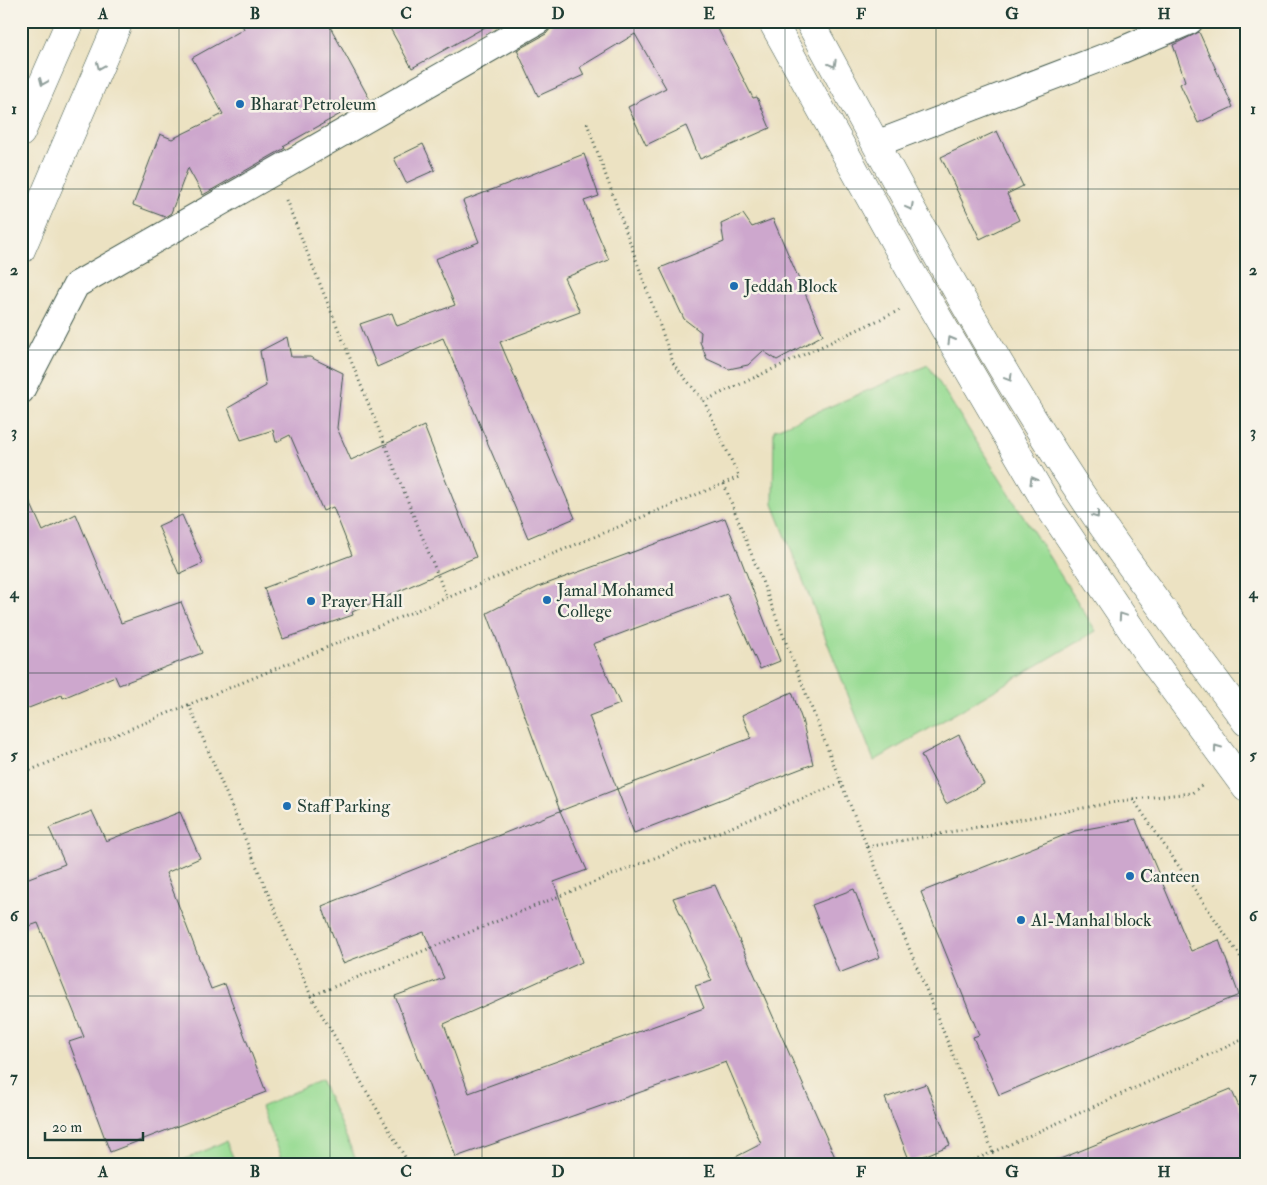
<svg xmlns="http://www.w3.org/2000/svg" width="1267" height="1185" font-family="'IM FELL Double Pica',serif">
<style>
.green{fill:#9adc94;stroke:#5c8c64}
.building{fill:#cda7cd}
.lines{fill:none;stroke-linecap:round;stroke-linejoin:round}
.minor-casing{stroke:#3e5649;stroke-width:28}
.tertiary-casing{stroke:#3e5649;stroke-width:29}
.secondary-casing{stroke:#3e5649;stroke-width:29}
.trunk-casing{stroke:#3e5649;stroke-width:29}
.path{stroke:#3e5649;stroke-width:3;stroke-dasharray:1 4;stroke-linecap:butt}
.minor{stroke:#fff;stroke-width:26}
.tertiary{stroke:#fff;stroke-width:28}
.secondary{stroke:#fff;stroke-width:28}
.trunk{stroke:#fff;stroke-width:28}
.oneway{stroke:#8f9e9a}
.grid{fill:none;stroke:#1f3d34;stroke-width:1;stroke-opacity:0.55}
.poi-dot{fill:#1f6fb2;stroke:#f7f3e8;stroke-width:2}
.labels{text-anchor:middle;stroke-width:5;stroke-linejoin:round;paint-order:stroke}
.poi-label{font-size:18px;fill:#1f3d34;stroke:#f7f3e8;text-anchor:start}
.neatline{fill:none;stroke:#1f3d34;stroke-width:2}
.grid-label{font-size:16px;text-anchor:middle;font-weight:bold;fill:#1f3d34}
</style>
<rect width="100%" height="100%" fill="#f7f3e8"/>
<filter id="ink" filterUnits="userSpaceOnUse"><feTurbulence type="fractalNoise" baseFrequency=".02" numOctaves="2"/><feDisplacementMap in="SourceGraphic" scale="10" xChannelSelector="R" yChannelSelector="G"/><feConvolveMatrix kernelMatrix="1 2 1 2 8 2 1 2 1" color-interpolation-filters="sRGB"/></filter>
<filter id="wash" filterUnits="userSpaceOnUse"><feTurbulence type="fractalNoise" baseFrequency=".0096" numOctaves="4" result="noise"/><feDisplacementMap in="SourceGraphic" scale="20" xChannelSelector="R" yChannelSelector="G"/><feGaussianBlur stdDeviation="1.12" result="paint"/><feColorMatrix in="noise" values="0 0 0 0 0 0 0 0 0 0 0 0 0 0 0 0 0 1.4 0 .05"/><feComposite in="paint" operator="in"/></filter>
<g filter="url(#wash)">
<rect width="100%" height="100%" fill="#ece2c2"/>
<g class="green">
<polygon points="928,365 1096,631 874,761 773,504 774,430"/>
<polygon points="321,1080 358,1164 283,1164 261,1107"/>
<polygon points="226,1141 236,1164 180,1164 179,1162"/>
</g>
<g id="blocks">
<g class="building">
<polygon points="240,21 327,21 369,98 283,146 285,148 203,195 188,168 171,213 165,217 133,205 160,134 172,139 223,114 192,58 244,29"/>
<polygon points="386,21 496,21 412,68"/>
<polygon points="553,21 714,21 753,98 757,97 770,128 700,159 686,126 646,145 628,107 666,88 635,34 580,67 584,75 538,96 517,50 546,34 551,28"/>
<polygon points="1199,32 1233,107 1198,123 1180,84 1185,81 1173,45"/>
<polygon points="997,131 1023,186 1007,194 1019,220 980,239 941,157"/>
<polygon points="423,144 435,170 406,183 394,158"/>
<polygon points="584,154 599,196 584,201 609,260 564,278 580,312 500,342 575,518 528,538 443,338 377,367 360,324 392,313 397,326 455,305 435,259 479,242 463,201"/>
<polygon points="743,214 752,227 773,219 823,335 777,360 763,351 748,365 729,369 707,359 700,342 701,332 684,319 660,268 724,242 721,224"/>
<polygon points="287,337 291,357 310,357 343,373 337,428 351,460 424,426 476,557 352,612 353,615 283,639 264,588 352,555 333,507 323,511 290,435 276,442 273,430 241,440 228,408 266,386 260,351"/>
<polygon points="21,482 43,531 76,514 121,623 181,602 202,653 119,685 115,676 63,698 62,695 21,711"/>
<polygon points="182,515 203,563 179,574 158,526"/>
<polygon points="725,518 780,661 760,669 727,594 593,644 620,704 589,716 617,789 560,811 487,613 538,587"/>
<polygon points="792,692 802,720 813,764 634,833 617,789 751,738 742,715"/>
<polygon points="959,735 984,784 946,804 921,755"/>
<polygon points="92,811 106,841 180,812 200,858 166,873 211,989 225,984 266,1092 110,1152 69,1042 84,1037 38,923 21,929 21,881 65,864 49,828"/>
<polygon points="560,811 587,870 554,882 582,962 444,1024 469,1093 704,1008 695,986 712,981 673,898 715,885 838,1164 722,1164 761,1144 726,1062 456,1157 395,996 444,978 424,932 343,963 322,906"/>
<polygon points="1136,820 1191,951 1219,940 1239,995 999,1095 973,1037 979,1035 921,892 1075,831"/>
<polygon points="854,889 880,957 839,973 812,905"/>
<polygon points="926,1084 950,1145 910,1162 885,1098"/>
<polygon points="1231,1089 1246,1122 1246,1164 1048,1164"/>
</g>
</g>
</g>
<g filter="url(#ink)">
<use href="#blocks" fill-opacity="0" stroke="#3e5649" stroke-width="1"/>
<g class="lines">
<g class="minor-casing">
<g id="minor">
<polyline points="876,144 1117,52 1190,21"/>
<polyline points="21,391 76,285 538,21"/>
</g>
</g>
<g class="tertiary-casing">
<polyline id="tertiary" points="21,250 119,21"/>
</g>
<g class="secondary-casing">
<g id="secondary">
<polyline points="772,21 909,268 1047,504 1150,657 1246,788"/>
<path d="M809,21C898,184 984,349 1087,503C1137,578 1193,649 1246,722"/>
</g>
</g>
<g class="trunk-casing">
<polyline id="trunk" points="21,133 70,21"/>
</g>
<g class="path">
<polyline points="587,123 674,365 704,401"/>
<polyline points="286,200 447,598"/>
<polyline points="724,484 841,783 993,1152 1246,1038"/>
<polyline points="189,705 311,996 841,783"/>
<polyline points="21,774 739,477 704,401 900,310"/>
<polyline points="1133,799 1192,793 1204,784"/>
<polyline points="867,847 1133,799 1246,965"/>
<polyline points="311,996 409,1164"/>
<polyline points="964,1164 993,1152"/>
</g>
<use href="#minor" class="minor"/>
<use href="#tertiary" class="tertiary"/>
<use href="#secondary" class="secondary"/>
<use href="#trunk" class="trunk"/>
</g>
<defs><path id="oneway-chevron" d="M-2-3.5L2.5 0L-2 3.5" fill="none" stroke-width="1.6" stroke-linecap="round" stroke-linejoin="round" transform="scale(1.25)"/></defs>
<g class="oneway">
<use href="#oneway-chevron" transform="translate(833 64) rotate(61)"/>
<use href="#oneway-chevron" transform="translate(100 66) rotate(113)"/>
<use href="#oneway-chevron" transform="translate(43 82) rotate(113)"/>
<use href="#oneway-chevron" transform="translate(910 207) rotate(62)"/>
<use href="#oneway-chevron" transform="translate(951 340) rotate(-120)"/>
<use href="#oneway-chevron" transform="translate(1009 378) rotate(59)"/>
<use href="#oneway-chevron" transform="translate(1033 480) rotate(-120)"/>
<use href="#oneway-chevron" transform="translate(1096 515) rotate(54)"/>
<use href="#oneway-chevron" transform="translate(1122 616) rotate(-124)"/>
<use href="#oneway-chevron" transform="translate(1217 748) rotate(-126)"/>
</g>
</g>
<path class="grid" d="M179,21V1164M330,21V1164M482,21V1164M634,21V1164M785,21V1164M936,21V1164M1088,21V1164M21,189H1246M21,350H1246M21,512H1246M21,673H1246M21,835H1246M21,996H1246"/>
<g class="poi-dot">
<circle cx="240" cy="104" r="5"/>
<circle cx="734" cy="286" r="5"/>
<circle cx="547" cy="600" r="5"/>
<circle cx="311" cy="601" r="5"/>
<circle cx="287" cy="806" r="5"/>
<circle cx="1130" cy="876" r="5"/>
<circle cx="1021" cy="920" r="5"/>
</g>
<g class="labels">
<g class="poi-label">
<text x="250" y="110">Bharat Petroleum</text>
<text x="744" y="292">Jeddah Block</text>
<text x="557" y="596">Jamal Mohamed<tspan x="557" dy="21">College</tspan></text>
<text x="321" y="607">Prayer Hall</text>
<text x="297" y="812">Staff Parking</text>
<text x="1140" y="882">Canteen</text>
<text x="1031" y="926">Al-Manhal block</text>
</g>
</g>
<rect width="1267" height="1185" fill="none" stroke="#f7f3e8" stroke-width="55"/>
<path d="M45 1132v8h98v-8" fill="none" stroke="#1f3d34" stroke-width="2.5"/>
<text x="52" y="1132" font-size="15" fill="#1f3d34" stroke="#f7f3e8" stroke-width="4" paint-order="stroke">20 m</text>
<rect x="28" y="28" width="1212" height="1130" class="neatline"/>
<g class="grid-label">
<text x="103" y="19">A</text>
<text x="255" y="19">B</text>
<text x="406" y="19">C</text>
<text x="558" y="19">D</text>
<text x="709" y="19">E</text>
<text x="861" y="19">F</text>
<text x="1012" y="19">G</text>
<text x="1164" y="19">H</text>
<text x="14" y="114">1</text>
<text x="1253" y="114">1</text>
<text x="14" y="275">2</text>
<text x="1253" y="275">2</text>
<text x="14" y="437">3</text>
<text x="1253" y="437">3</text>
<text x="14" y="598">4</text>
<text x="1253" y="598">4</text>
<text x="14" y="760">5</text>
<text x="1253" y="760">5</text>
<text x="14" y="921">6</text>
<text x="1253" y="921">6</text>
<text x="14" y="1082">7</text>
<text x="1253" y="1082">7</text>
<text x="103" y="1177">A</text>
<text x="255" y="1177">B</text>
<text x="406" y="1177">C</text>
<text x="558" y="1177">D</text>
<text x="709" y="1177">E</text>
<text x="861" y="1177">F</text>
<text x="1012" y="1177">G</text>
<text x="1164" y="1177">H</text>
</g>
</svg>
